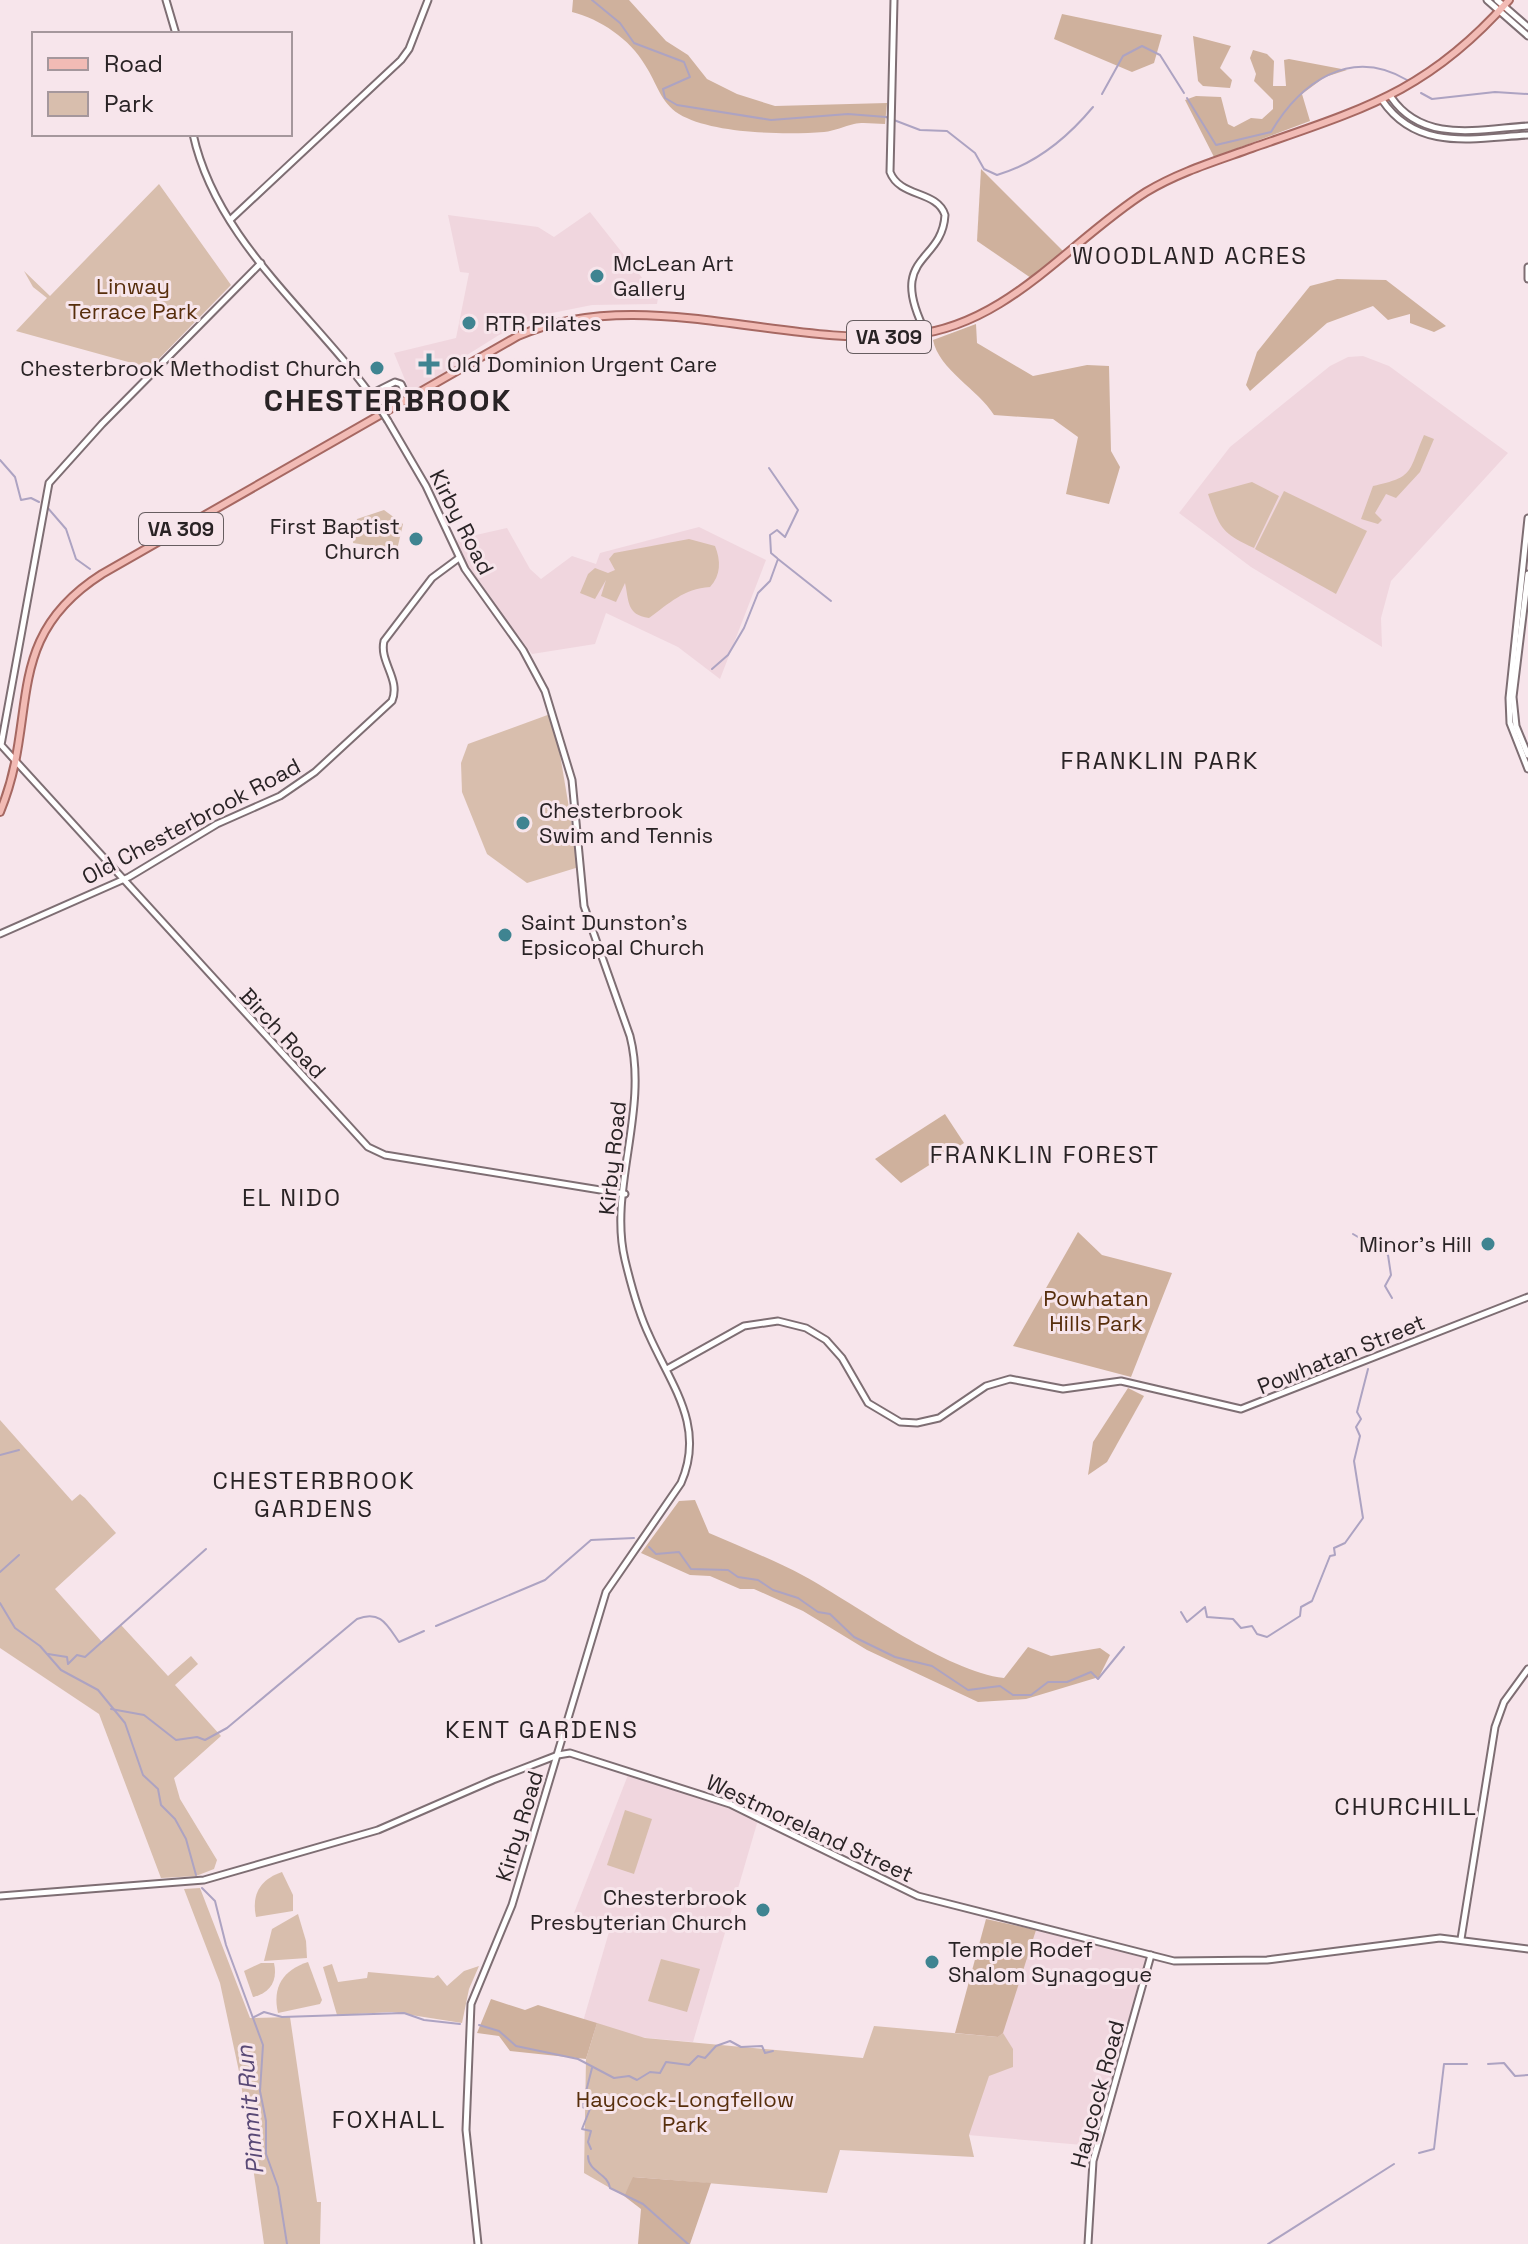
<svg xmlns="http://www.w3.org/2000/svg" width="1528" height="2244" font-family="'Space Grotesk',sans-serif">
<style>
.built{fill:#f0d6de}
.green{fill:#d8bead}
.forest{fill:#cfb19d}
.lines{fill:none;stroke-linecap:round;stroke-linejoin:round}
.stream{stroke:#ada3c2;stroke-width:2}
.secondary-casing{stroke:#7e6e73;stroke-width:9}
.primary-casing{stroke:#a66862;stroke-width:10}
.secondary{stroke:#fff;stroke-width:5}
.primary{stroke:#f2bbb5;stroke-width:6}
.secondary-bridge-casing{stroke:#7e6e73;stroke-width:9;stroke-linecap:butt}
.secondary-bridge{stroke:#fff;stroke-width:5}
.poi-dot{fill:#3f8491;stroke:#f7e5eb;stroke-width:3}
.labels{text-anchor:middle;stroke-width:6;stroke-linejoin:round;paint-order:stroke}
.shield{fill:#f7e5eb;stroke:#675d60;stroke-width:2}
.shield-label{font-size:20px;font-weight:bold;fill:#292325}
.poi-label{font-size:22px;fill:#292325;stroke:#f7e5eb;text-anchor:start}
.park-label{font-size:22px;fill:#572e0c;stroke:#f7e5eb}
.street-label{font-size:22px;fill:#292325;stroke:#f7e5eb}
.neighbourhood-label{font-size:24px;letter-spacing:2px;fill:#292325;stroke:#f7e5eb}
.water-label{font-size:24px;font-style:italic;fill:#594976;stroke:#f7e5eb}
.district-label{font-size:30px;font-weight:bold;letter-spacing:2px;fill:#292325;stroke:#f7e5eb}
</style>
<rect width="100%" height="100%" fill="#f7e5eb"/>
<g class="built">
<polygon points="590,212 658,298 657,304 592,305 542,315 499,335 467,355 469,359 410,392 394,353 456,338 469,273 460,272 448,215 538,227 554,237"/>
<polygon points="1363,356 1389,366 1508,453 1391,581 1381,618 1382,647 1251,567 1179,513 1230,447 1330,366 1348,357"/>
<polygon points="699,527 766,560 720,679 678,647 606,613 595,644 532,654 468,571 456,545 458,539 507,528 530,569 541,579 572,556 596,564 600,553"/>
<polygon points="628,1775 729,1806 758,1820 693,2042 580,2032 611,1925 574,1913"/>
<polygon points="1030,1927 1147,1957 1094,2146 968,2135"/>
</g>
<g class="green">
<polygon points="159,184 231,285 150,368 16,331 47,298 33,287 24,271 50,296"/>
<path d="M1424,435L1434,439L1420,472L1396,498L1386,494L1375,513L1382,520L1378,524L1361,519L1373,486C1415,477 1408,472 1424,435Z"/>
<path d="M1252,482L1279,496L1254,548C1221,533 1220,528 1208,494Z"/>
<polygon points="1284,491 1367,531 1336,594 1255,549"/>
<polygon points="384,510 403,524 397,550 353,543 357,519"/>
<path d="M689,539L715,546C721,561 721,575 710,587C683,589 670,603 649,618C626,615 629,600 625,583L616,602L601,596L606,580L595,599L580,593L588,574L595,568L608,573L615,570L609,559L614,553Z"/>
<polygon points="553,713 579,867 527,883 487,854 462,792 461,763 468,744"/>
<polygon points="0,1420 72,1501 80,1494 85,1498 116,1533 55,1589 102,1642 121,1625 168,1676 191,1656 198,1664 175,1685 221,1736 174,1778 180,1799 217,1860 214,1869 196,1876 161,1878 99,1714 0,1648"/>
<polygon points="625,1810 652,1819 634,1874 607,1865"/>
<path d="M282,1872L293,1895V1911L256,1917C251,1894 261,1879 282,1872Z"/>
<polygon points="200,1888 250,2018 290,2017 317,2202 321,2202 320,2244 264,2244 240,2076 220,1983 184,1889"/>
<polygon points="298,1914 306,1941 307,1958 264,1961 272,1929"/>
<polygon points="661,1959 700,1969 687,2012 648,2001"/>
<path d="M308,1962L322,2000L320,2004L278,2013C272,1987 283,1970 308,1962Z"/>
<path d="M261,1963H274C278,1981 270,1993 253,1997L244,1971Z"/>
<polygon points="332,1964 338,1982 367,1978 368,1972 434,1978 438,1975 447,1986 464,1971 479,1966 469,1989 462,2023 392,2012 337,2015 323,1967"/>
<polygon points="597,2023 645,2038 863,2058 874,2026 998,2037 1003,2033 1013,2049 1013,2067 989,2076 969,2135 974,2157 840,2150 827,2193 634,2177 624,2196 584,2173 586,2059"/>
</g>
<g class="forest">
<path d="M573,0H629L666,41L688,55L707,79L737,94L775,106L887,103L885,124C875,124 863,122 854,124C844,126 835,131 824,132C786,135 712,134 679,114C660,102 657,83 645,65C630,39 600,19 572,12Z"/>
<polygon points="1062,14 1162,35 1154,63 1132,72 1054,39"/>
<polygon points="1193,36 1231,46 1220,68 1232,80 1230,88 1203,86 1198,81"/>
<polygon points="1253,50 1267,54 1274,61 1273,86 1286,86 1284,60 1289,59 1347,70 1325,77 1302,94 1310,121 1214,157 1185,100 1196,96 1221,97 1228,124 1234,127 1251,118 1262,119 1273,109 1273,100 1254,81 1256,74 1250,58"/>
<polygon points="981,169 1063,251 1031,278 977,241"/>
<polygon points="1337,279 1386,280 1446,326 1434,332 1410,323 1410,314 1388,320 1373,306 1327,323 1250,391 1246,385 1257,352 1310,286"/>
<path d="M976,324L977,343L1033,376L1087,365L1109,366L1111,451L1120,467L1109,504L1066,494L1078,437L1053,419L994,415C978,389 939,370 933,340Z"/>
<polygon points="945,1114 964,1143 901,1183 875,1159"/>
<polygon points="1078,1232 1102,1255 1172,1273 1131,1377 1013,1346"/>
<polygon points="1128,1388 1144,1396 1107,1462 1088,1475 1093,1442"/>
<path d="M695,1500L709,1533C741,1547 774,1560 804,1576C857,1605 947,1672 1004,1678L1028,1647L1051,1656L1100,1648L1110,1655L1099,1677L1026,1699L978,1702L867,1650L803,1611L754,1589H740L710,1576L690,1575L641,1553L679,1501Z"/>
<polygon points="986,1919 1036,1930 1003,2033 998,2037 955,2033"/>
<polygon points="491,1999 525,2010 538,2005 597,2023 586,2059 510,2051 499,2036 477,2033"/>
<polygon points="633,2177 711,2183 690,2244 638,2244 641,2209 624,2196"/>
</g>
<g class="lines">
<g class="stream">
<path d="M592,0L620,23L634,43L684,62L690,77L663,89L665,98L677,105L771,120L848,114L886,117L920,130L947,131L975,153L984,169L997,175C1035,164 1068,137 1093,107"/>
<polyline points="1421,93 1432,99 1495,92 1528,94"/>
<polyline points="1102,94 1123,56 1142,46 1160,55 1184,93"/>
<path d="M1187,98L1216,145L1271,132C1300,83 1350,46 1407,80"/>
<polyline points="0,460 15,477 21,500 31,498 39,502"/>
<polyline points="769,468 798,510 785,537 777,530 770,535 771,553 777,558"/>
<polyline points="47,507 66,529 76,559 90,569"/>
<polyline points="712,669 728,655 744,628 758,593 770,581 778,559 831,601"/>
<polyline points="1353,1234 1388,1255 1391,1275 1385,1286 1392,1298"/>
<polyline points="1371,1339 1373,1355"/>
<polyline points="0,1455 19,1450"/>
<polyline points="649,1547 656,1554 679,1552 691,1569 728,1570 738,1577 758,1580 773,1590 798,1598 818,1612 830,1614 854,1637 895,1657 932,1666 968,1690 1000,1686 1013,1695 1031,1695 1048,1682 1067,1682 1091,1672 1098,1679 1124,1647"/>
<polyline points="0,1572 19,1555"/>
<polyline points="0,1603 15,1628 40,1646 61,1670 98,1690 125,1723 143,1775 158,1789 161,1805 175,1819 186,1839 196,1875"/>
<polyline points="1181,1612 1187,1622 1205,1607 1207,1617 1233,1619 1241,1628 1252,1626 1257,1634 1267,1637 1300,1616 1301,1607 1312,1601 1330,1556 1335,1555 1334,1548 1345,1543 1363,1518 1354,1461 1360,1436 1356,1427 1361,1419 1357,1412 1368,1369"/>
<polyline points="436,1626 545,1580 591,1540 634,1538"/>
<polyline points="48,1654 67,1657 68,1664 77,1655 85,1657 206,1549"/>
<path d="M111,1709L144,1715L176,1740L197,1737L205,1740L227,1728L357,1619C381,1610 387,1625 399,1642L424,1631"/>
<polyline points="202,1888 215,1901 226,1945 263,2045 260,2091 266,2121 266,2154 278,2187 287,2244"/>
<polyline points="254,2017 264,2012 282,2017 404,2013 424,2020 460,2024"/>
<polyline points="479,2025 499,2031 516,2046 578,2059 614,2078 629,2076 637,2080 650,2072 660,2073 666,2062 689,2065 698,2056 705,2058 716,2046 730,2041 741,2047 762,2046 765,2053 773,2051"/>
<polyline points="1488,2064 1504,2063 1515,2076 1528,2075"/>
<polyline points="591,2149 588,2142 591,2131 582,2129 590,2109 582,2107 592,2068"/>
<polyline points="1419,2153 1434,2149 1444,2064 1467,2064"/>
<path d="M588,2156C588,2172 608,2173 610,2188L643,2204L688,2244"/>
<polyline points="1268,2244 1394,2164"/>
</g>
<g class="secondary-casing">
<g id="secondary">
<polyline points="166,0 176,34"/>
<path d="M894,0L890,172C900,198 937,190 945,215C942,265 886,254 926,333"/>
<polyline points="1487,0 1528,36"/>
<polyline points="1497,0 1528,27"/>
<path d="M1391,97C1423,144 1479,129 1528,126"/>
<path d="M1382,100C1417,152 1474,138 1528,135"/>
<path d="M193,134C217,244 317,316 378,405"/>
<polyline points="230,220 401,60 409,49 428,0"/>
<polyline points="261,263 102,424 49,483 1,745 368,1147 385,1155 625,1194"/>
<polyline points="1528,267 1528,279"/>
<polyline points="371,394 395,382 401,384 408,399"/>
<path d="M388,421L426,486L465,569L523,650L545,691L572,780L584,906L630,1036C649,1110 608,1190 625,1260C631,1285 638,1312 649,1335C671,1385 706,1426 681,1483L606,1592L512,1905L471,2004L466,2130L478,2244"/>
<polyline points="1528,518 1509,698 1510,723 1528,769"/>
<polyline points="1528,574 1513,697 1516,726 1528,755"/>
<path d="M0,934L129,877L217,824L280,796L315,772L392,701C401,679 379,662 384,641L432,578L459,558"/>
<polyline points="667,1369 744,1326 778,1321 806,1328 826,1340 842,1358 868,1403 900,1422 917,1423 939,1418 986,1386 1010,1379 1063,1389 1121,1381 1241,1409 1528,1297"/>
<polyline points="0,1896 204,1880 378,1830 493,1780 558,1755 570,1753 730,1804 918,1896 1174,1961 1267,1960 1440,1938 1528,1949"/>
<polyline points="1461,1939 1495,1727 1504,1702 1528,1669"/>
<polyline points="1088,2244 1093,2161 1151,1955"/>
</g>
</g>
<g class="primary-casing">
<path id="primary" d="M0,812C40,716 0,639 102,574L518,336C642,283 783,349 912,335C1008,325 1069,241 1146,192C1179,172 1216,161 1252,148C1363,109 1428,92 1509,0"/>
</g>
<use href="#secondary" class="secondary"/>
<use href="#primary" class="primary"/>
<g class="secondary-bridge-casing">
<polyline id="secondary-bridge" points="378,405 388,421"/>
</g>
<use href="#secondary-bridge" class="secondary-bridge"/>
</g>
<g class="poi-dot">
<circle cx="597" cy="276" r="8"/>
<circle cx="469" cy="323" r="8"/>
<path d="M425 352h8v8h8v8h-8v8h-8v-8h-8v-8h8z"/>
<circle cx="377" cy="368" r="8"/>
<circle cx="416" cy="539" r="8"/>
<circle cx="523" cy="823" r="8"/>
<circle cx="505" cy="935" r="8"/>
<circle cx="1488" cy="1244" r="8"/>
<circle cx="763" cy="1910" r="8"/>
<circle cx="932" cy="1962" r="8"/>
</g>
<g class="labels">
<g class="shield">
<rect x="847" y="321" width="84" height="32" rx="6"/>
<rect x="139" y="513" width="84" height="32" rx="6"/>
</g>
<g class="shield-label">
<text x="889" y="344">VA 309</text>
<text x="181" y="536">VA 309</text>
</g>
<g class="poi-label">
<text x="613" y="271">McLean Art<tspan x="613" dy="25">Gallery</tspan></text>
<text x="485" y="331">RTR Pilates</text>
<text x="447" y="372">Old Dominion Urgent Care</text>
<text x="361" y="376" text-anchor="end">Chesterbrook Methodist Church</text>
<text x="400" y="534" text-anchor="end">First Baptist<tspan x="400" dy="25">Church</tspan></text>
<text x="539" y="818">Chesterbrook<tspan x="539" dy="25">Swim and Tennis</tspan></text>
<text x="521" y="930">Saint Dunston's<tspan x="521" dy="25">Epsicopal Church</tspan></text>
<text x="1472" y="1252" text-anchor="end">Minor's Hill</text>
<text x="747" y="1905" text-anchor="end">Chesterbrook<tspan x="747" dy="25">Presbyterian Church</tspan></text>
<text x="948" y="1957">Temple Rodef<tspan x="948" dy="25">Shalom Synagogue</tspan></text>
</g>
<g class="park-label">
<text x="133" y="294">Linway<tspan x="133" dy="25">Terrace Park</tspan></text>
<text x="1096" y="1306">Powhatan<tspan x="1096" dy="25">Hills Park</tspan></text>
<text x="685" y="2107">Haycock-Longfellow<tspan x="685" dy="25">Park</tspan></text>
</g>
<g class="street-label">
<text transform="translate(462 522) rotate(63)" y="8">Kirby Road</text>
<text transform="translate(191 821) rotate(-28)" y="8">Old Chesterbrook Road</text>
<text transform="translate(283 1033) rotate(47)" y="8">Birch Road</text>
<text transform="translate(612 1158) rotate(-84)" y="8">Kirby Road</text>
<text transform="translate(1341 1354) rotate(-22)" y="8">Powhatan Street</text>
<text transform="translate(519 1826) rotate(-73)" y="8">Kirby Road</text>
<text transform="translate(810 1828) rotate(25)" y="8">Westmoreland Street</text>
<text transform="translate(1097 2094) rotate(-75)" y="8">Haycock Road</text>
</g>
<g class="neighbourhood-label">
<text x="1190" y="264">WOODLAND ACRES</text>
<text x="1160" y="769">FRANKLIN PARK</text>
<text x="1045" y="1163">FRANKLIN FOREST</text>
<text x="292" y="1206">EL NIDO</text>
<text x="314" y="1489">CHESTERBROOK<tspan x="314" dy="28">GARDENS</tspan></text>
<text x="542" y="1738">KENT GARDENS</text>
<text x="1406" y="1815">CHURCHILL</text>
<text x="389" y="2128">FOXHALL</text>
</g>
<g class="water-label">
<text transform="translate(250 2110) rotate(-95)" y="8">Pimmit Run</text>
</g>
<g class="district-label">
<text x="388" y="411">CHESTERBROOK</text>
</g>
</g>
<rect x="32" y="32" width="260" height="104" fill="#f7e5eb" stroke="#a5979c" stroke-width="2"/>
<rect x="48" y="58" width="40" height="12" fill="#f2bbb5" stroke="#a5979c" stroke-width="2"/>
<text x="104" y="72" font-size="24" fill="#292325">Road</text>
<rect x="48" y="92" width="40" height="24" fill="#d8bead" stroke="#a5979c" stroke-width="2"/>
<text x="104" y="112" font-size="24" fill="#292325">Park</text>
</svg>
